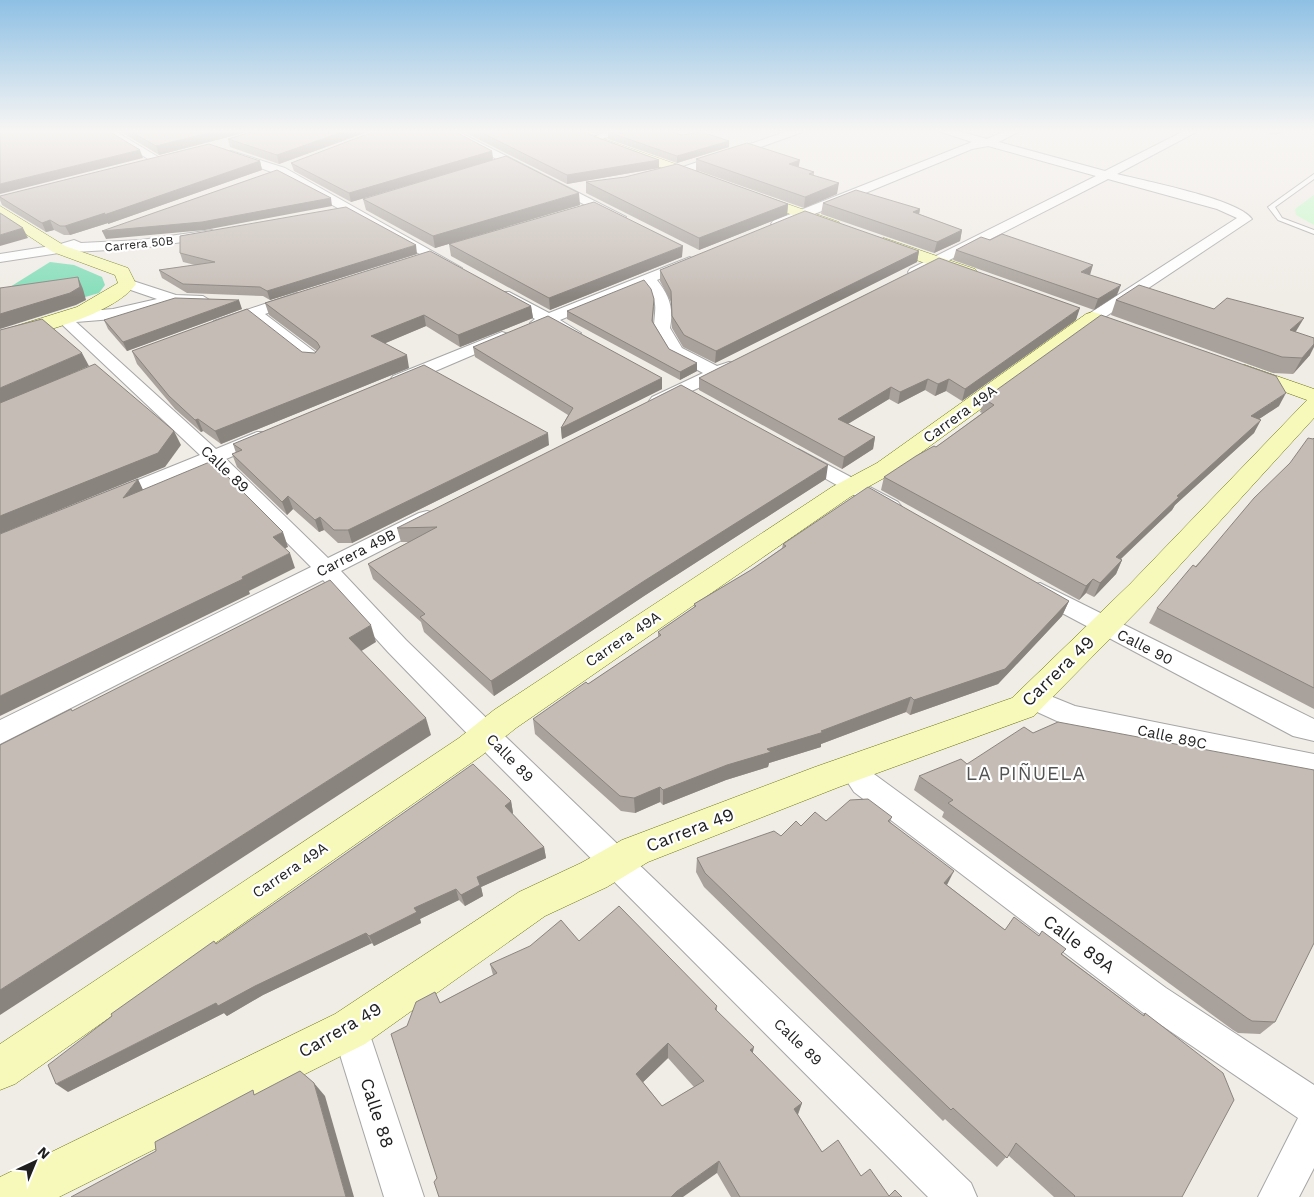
<svg xmlns="http://www.w3.org/2000/svg" width="1314" height="1197" font-family="'Work Sans',sans-serif">
<style>
.park{fill:#c4f9c7}
.pitch{fill:#85deb9}
.lines{fill:none;stroke-linecap:round;stroke-linejoin:round}
.lane-casing{stroke:#a6a6a6;stroke-width:2}
.street-casing{stroke:#a6a6a6;stroke-width:2}
.secondary-casing{stroke:#6e7606;stroke-width:1}
.lane{fill:#fff;fill-rule:evenodd}
.street{fill:#fff;fill-rule:evenodd}
.secondary{fill:#f7f9bb;fill-rule:evenodd}
.wall{fill:#a9a29c;fill-rule:evenodd}
.shaded-wall{fill:#8a847f}
.building{fill:#c5bcb5;stroke:#8a847f;fill-rule:evenodd}
.labels{text-anchor:middle;stroke-width:4.5;stroke-linejoin:round;paint-order:stroke}
.far-street-label{font-size:12px;fill:#1f1f1f;stroke:#fff}
.street-label{font-size:15px;fill:#1f1f1f;stroke:#fff}
.near-street-label{font-size:18px;fill:#1f1f1f;stroke:#fff}
.near-neighbourhood-label{font-size:19px;letter-spacing:1px;fill:#525252;stroke:#fff}
</style>
<rect width="100%" height="100%" fill="#f0ece6"/>
<polygon class="park" points="1314,195 1314,225 1296,215 1295,209"/>
<polygon class="pitch" points="50,262 74,265 102,277 105,285 99,293 54,306 10,287"/>
<g class="lines">
<g class="lane-casing">
<polygon id="lane" points="1314,174 1314,179 1275,207 1282,218 1314,230 1314,234 1278,220 1268,207"/>
</g>
<g class="street-casing">
<g id="street">
<polygon points="99,130 113,130 165,161 163,163 155,163"/>
<polygon points="441,130 455,130 626,217 624,220 614,220"/>
<polygon points="609,130 626,130 597,141 592,138"/>
<polygon points="791,130 808,130 686,174 656,179 650,175 656,171 680,168"/>
<path d="M935,130H954L987,139L1007,130H1022L999,142L1105,171L1186,130H1200L1117,174C1145,181 1238,199 1252,219L1099,321L1093,323L1085,318L1087,315L1237,218L1217,209L1108,179L920,275H910L908,272L910,269L1096,176L988,146L972,149L783,227L778,228L771,224L773,221L972,142Z"/>
<polygon points="231,151 285,168 462,268 460,271 450,271 277,174 227,156 227,152"/>
<polygon points="212,230 219,234 217,237 141,248 59,253 0,262 0,254 57,245 74,240 81,243 141,240"/>
<path d="M690,257L697,261L695,264L657,280C669,295 674,308 670,328L682,348L717,366L729,362L735,363L738,367L723,377L658,406L652,405L649,401L652,397L703,373L670,355L668,351C664,345 654,333 654,326C655,307 659,301 645,285L560,320L581,333L573,338L547,325L538,328L532,326L530,323L535,319L496,295L499,292H509L549,313Z"/>
<polygon points="127,279 176,295 203,296 211,301 203,306 174,305 113,319 76,322 216,449 257,432 271,432 274,436 271,440 226,459 328,558 419,513 427,511 435,513 438,518 435,523 341,571 406,640 507,738 971,1183 977,1197 928,1197 487,754 388,652 323,580 0,744 0,720 311,567 210,465 120,503 113,504 106,503 103,498 106,493 200,455 55,318 63,313 113,309 157,299 122,287 119,284 122,281"/>
<polygon points="297,293 305,298 302,301 265,314 319,355 322,359 319,363 307,363 251,319 220,329 212,324 214,321"/>
<polygon points="502,332 508,334 510,337 508,340 405,384 393,384 390,380 393,376"/>
<polygon points="798,449 898,502 902,507 898,512 891,514 884,512 791,459 788,455 791,451"/>
<polygon points="1040,583 1314,719 1314,741 1293,736 1032,597 1028,591 1032,585"/>
<polygon points="1033,689 1075,706 1314,754 1314,778 1070,727 1024,706 1020,699 1024,692"/>
<polygon points="853,757 863,761 874,774 1166,988 1314,1085 1314,1168 1299,1197 1258,1197 1298,1118 1142,1012 854,792 839,769 843,761"/>
<polygon points="350,1011 363,1016 368,1029 424,1197 384,1197 332,1029 337,1016"/>
</g>
</g>
<g class="secondary-casing">
<g id="secondary">
<polygon points="559,130 578,130 710,176 712,179 705,183 700,182"/>
<polygon points="753,192 839,222 842,225 839,228 829,228 748,199 746,196 748,193"/>
<path d="M0,206L65,246L128,268L136,284C114,315 36,334 0,343V331L77,307L118,283L115,275L53,252L0,217Z"/>
<polygon points="884,238 975,269 978,273 975,277 963,277 878,246 876,243"/>
<polygon points="1093,312 1100,314 1102,318 1100,322 893,473 850,497 516,728 481,756 15,1084 0,1090 0,1044 459,738 494,710 832,487 877,463 1086,314"/>
<polygon points="1245,365 1314,389 1314,418 1150,598 1034,716 839,787 648,862 607,887 545,916 365,1044 59,1197 0,1197 0,1177 335,1014 519,892 581,863 622,840 815,767 1012,698 1130,584 1307,400 1238,375 1235,371 1238,367"/>
</g>
</g>
<use href="#lane" class="lane"/>
<use href="#street" class="street"/>
<use href="#secondary" class="secondary"/>
</g>
<g class="wall">
<polygon points="118,130 255,130 159,155"/>
<polygon points="257,130 373,130 279,164 230,147 228,139"/>
<polygon points="460,130 577,130 659,160 659,168 567,184"/>
<polygon points="585,130 604,130 596,134"/>
<polygon points="1256,130 1285,130 1276,135"/>
<polygon points="608,132 682,135 729,141 729,147 677,163 608,139"/>
<polygon points="492,151 493,160 351,202 294,171 291,163"/>
<polygon points="696,159 799,167 814,172 814,175 837,194 804,208 696,170"/>
<polygon points="260,161 262,170 108,224 108,223 70,235 64,235 54,230 46,232 2,205 0,200 0,196"/>
<polygon points="586,182 788,204 787,215 699,250 586,193"/>
<polygon points="363,199 580,205 435,248 366,210"/>
<polygon points="823,203 920,209 919,214 962,230 960,241 934,253 821,214"/>
<polygon points="449,244 682,257 550,310 451,256"/>
<polygon points="956,250 1089,275 1117,295 1094,310 953,260"/>
<polygon points="919,251 917,262 715,363 683,347 672,328 671,302 660,281 660,270"/>
<polygon points="180,253 417,254 270,300 263,296 187,293 162,278 159,270 195,265 183,262"/>
<polygon points="1116,300 1214,309 1296,332 1310,355 1293,374 1273,373 1111,315"/>
<polygon points="265,303 531,306 533,318 460,347 426,326 385,343 409,368 221,444 203,431 201,432 175,409 137,364 132,351 315,353 317,351 269,315"/>
<polygon points="654,307 653,322 669,349 697,363 697,371 680,380 567,319 567,311"/>
<polygon points="242,309 127,351 108,329 104,320"/>
<polygon points="1076,320 962,401 946,391 935,396 925,390 898,404 889,399 848,424 875,437 873,449 842,469 699,390 699,378"/>
<polygon points="473,347 662,378 662,389 562,439 561,428 568,415 475,357"/>
<polygon points="984,399 1279,406 1259,419 1254,433 1175,505 1172,510 1121,559 1122,560 1116,574 1094,597 1086,593 1079,600 881,490 884,477 936,447 982,413 980,412"/>
<polygon points="1314,438 1314,709 1149,623 1157,608"/>
<polygon points="233,444 549,445 352,543 338,543 324,530 319,532 293,509 287,515 237,467 232,454 236,453"/>
<polygon points="826,479 644,596 494,696 424,632 421,622 373,579 368,564 409,542 401,542 397,528"/>
<polygon points="783,544 1069,601 1062,616 998,684 910,715 906,712 821,744 821,747 769,763 768,767 726,780 663,805 660,802 635,813 621,811 535,734 533,719 588,684 658,637 658,632 694,607 694,604 751,570 782,548"/>
<polygon points="919,776 1275,1022 1260,1034 1238,1033 1233,1030 942,817 944,812 914,790"/>
<polygon points="511,801 513,813 512,814 544,847 546,858 481,887 483,896 465,906 459,900 420,919 421,923 374,946 372,943 263,995 227,1016 224,1013 68,1092"/>
<polygon points="892,817 890,822 947,885 1005,930 1039,936 1066,949 1062,954 1143,1015 1145,1013 1182,1197 1054,1197 1008,1155 997,1167 945,1119 943,1121 704,887 696,872 697,858 781,836 801,826 826,821"/>
<path d="M579,941L717,1006V1011L753,1053L802,1103L798,1115L822,1152L861,1176L889,1196L902,1197H731L717,1173L437,1178L407,1026L440,1003L493,975L490,964ZM668,1058L694,1087L662,1106L643,1082Z"/>
</g>
<g class="shaded-wall">
<polygon points="220,130 255,130 159,155 156,146"/>
<polygon points="348,130 373,130 279,164 277,155"/>
<polygon points="595,130 604,130 596,134"/>
<polygon points="1278,130 1285,130 1276,135"/>
<polygon points="729,141 729,147 677,163 677,156"/>
<polygon points="140,150 143,158 0,194 0,184"/>
<polygon points="492,151 493,160 351,202 349,193"/>
<polygon points="659,160 659,168 567,184 567,175"/>
<polygon points="800,160 798,170 789,164"/>
<polygon points="260,161 262,170 108,224 108,223 70,235 65,226"/>
<polygon points="839,183 837,194 804,208 805,197"/>
<polygon points="579,193 580,205 435,248 433,236"/>
<polygon points="331,198 332,206 205,230 106,239 102,231"/>
<polygon points="788,204 787,215 699,250 699,238"/>
<polygon points="920,209 918,220 913,212"/>
<polygon points="50,220 54,230 46,232 42,223"/>
<polygon points="23,228 28,238 0,246 0,235"/>
<polygon points="962,230 960,241 934,253 937,242"/>
<polygon points="416,245 417,254 270,300 267,291"/>
<polygon points="683,246 682,257 550,310 549,298"/>
<polygon points="919,251 917,262 715,363 716,351"/>
<polygon points="1093,265 1090,275 1081,272"/>
<polygon points="78,277 83,289 86,300 76,305 0,329 0,314"/>
<polygon points="1121,285 1117,295 1094,310 1098,299"/>
<polygon points="239,300 242,309 127,351 123,342"/>
<polygon points="531,306 533,318 460,347 458,335"/>
<polygon points="1080,308 1076,320 962,401 965,389"/>
<polygon points="424,315 426,326 374,348 371,336"/>
<polygon points="1304,318 1295,333 1290,330"/>
<polygon points="1314,344 1314,347 1310,355 1293,374 1302,358"/>
<polygon points="82,353 89,366 0,405 0,388"/>
<polygon points="407,355 409,368 221,444 215,431"/>
<polygon points="697,363 697,371 680,380 680,372"/>
<polygon points="662,378 662,389 562,439 561,428"/>
<polygon points="928,379 925,390 898,404 900,392"/>
<polygon points="949,379 946,391 935,396 938,384"/>
<polygon points="891,387 889,399 836,431 838,419"/>
<polygon points="1286,393 1279,406 1244,429 1251,416"/>
<polygon points="198,419 203,431 201,432 195,420"/>
<polygon points="1261,420 1254,433 1175,505 1172,510 1109,570 1116,557 1177,496"/>
<polygon points="174,431 181,445 165,467 0,534 0,516"/>
<polygon points="548,433 549,445 352,543 348,530"/>
<polygon points="875,437 873,449 842,469 844,457"/>
<polygon points="828,465 826,479 644,596 494,696 491,681 644,581"/>
<polygon points="138,479 145,494 123,498"/>
<polygon points="288,496 293,509 287,515 282,502"/>
<polygon points="320,517 324,530 319,532 315,520"/>
<polygon points="283,532 288,547 279,551 273,537"/>
<polygon points="290,553 295,568 249,591 250,594 0,716 0,696"/>
<polygon points="1122,560 1116,574 1094,597 1100,583"/>
<polygon points="1093,579 1086,593 1079,600 1086,586"/>
<polygon points="1069,601 1062,616 998,684 910,715 914,700"/>
<polygon points="371,625 376,642 355,655 349,638"/>
<polygon points="911,697 906,712 821,744 821,747 769,763 768,767 726,780 663,805 663,790 767,749 821,731"/>
<polygon points="426,718 431,735 0,1015 0,990"/>
<polygon points="660,787 660,802 635,813 634,798"/>
<polygon points="511,801 513,813 507,817 505,806"/>
<polygon points="544,847 546,858 481,887 483,896 465,906 461,895 477,877"/>
<polygon points="954,871 947,885 937,897 944,883"/>
<polygon points="456,889 459,900 420,919 421,923 374,946 369,936 414,908"/>
<polygon points="366,933 372,943 263,995 227,1016 224,1013 68,1092 56,1084 216,1003 255,986"/>
<polygon points="668,1043 668,1058 637,1088 636,1074"/>
<polygon points="754,1047 751,1061 750,1050"/>
<polygon points="314,1083 325,1096 354,1197 346,1197"/>
<polygon points="802,1103 797,1116 794,1109"/>
<polygon points="719,1161 717,1173 683,1197 671,1197 677,1191"/>
</g>
<g class="building">
<polygon points="0,130 107,130 140,150 0,184"/>
<polygon points="128,130 220,130 156,146"/>
<polygon points="258,130 348,130 277,155 228,139"/>
<polygon points="378,130 452,130 492,151 349,193 291,163"/>
<polygon points="476,130 577,130 659,160 567,175"/>
<polygon points="613,130 665,130 682,135 702,132 729,141 677,156 608,132"/>
<polygon points="747,143 800,160 789,164 814,172 809,174 839,183 805,197 696,159"/>
<polygon points="209,144 260,161 104,215 105,213 65,226 60,226 50,220 42,223 0,197 0,196"/>
<polygon points="506,156 579,193 433,236 363,199"/>
<polygon points="677,164 788,204 699,238 586,182 625,177"/>
<polygon points="277,170 331,198 202,222 102,231"/>
<polygon points="856,190 920,209 913,212 962,230 937,242 823,203"/>
<polygon points="594,202 683,246 549,298 449,244"/>
<polygon points="346,207 416,245 267,291 260,287 183,284 159,270 215,262 180,253 180,236"/>
<polygon points="805,211 919,251 716,351 684,335 672,316 671,291 660,270"/>
<polygon points="0,213 23,228 0,235"/>
<polygon points="1002,234 1093,265 1081,272 1121,285 1098,299 956,250 981,237 990,240"/>
<polygon points="430,251 531,306 458,335 424,315 371,336 407,355 215,431 198,419 195,420 169,396 132,351 247,309 302,352 315,353 320,347 317,342 265,303"/>
<polygon points="939,258 1080,308 965,389 949,379 938,384 928,379 900,392 891,387 838,419 875,437 844,457 699,378"/>
<polygon points="78,277 80,287 70,293 0,314 0,288"/>
<polygon points="644,280 651,289 654,299 652,321 669,349 697,363 680,372 567,311"/>
<polygon points="1139,285 1214,309 1227,298 1304,318 1290,330 1314,338 1314,344 1302,358 1282,357 1116,300"/>
<polygon points="175,298 239,300 123,342 104,320"/>
<polygon points="1101,315 1276,376 1286,393 1251,416 1261,420 1177,496 1179,497 1116,557 1122,560 1100,583 1093,579 1086,586 884,477 916,456 934,446 936,447 994,405 984,399"/>
<polygon points="548,316 662,378 561,428 573,408 473,347"/>
<polygon points="42,319 82,353 0,388 0,330"/>
<polygon points="95,364 174,431 158,453 0,516 0,403"/>
<polygon points="424,365 548,433 348,530 334,530 320,517 315,520 288,496 282,502 232,454 242,450 233,444"/>
<polygon points="681,385 828,465 644,581 491,681 420,617 425,614 368,564 437,527 397,528"/>
<polygon points="1308,438 1313,439 1314,438 1314,688 1157,608 1193,565 1196,567 1254,498 1290,463"/>
<polygon points="212,461 283,532 273,537 290,553 242,577 243,579 0,696 0,534 138,479 123,498"/>
<polygon points="868,487 1069,601 1005,669 914,700 911,697 821,731 824,732 767,749 771,752 727,765 663,790 660,787 634,798 620,796 533,719 586,682 588,684 661,635 658,632 696,606 694,604 751,570 786,546 783,544"/>
<polygon points="330,580 371,625 349,638 426,718 0,990 0,745 71,709 72,711"/>
<polygon points="1058,722 1314,770 1314,943 1275,1022 1252,1021 1247,1018 948,803 953,800 919,776 961,759 967,764 1024,727 1033,733"/>
<polygon points="473,764 511,801 505,806 544,847 477,877 480,885 461,895 456,889 414,908 417,912 369,936 366,933 255,986 218,1006 216,1003 56,1084 48,1065 112,1016 111,1014 214,941 216,944 297,888"/>
<polygon points="868,799 892,817 888,821 954,871 944,883 1005,930 1014,917 1039,936 1042,931 1066,949 1061,954 1144,1016 1145,1013 1223,1073 1234,1100 1182,1197 1074,1197 1075,1196 1016,1143 1007,1158 953,1108 951,1110 705,873 697,858 774,831 781,836 796,821 801,826 815,812 826,821 850,800"/>
<path d="M619,906L717,1006L715,1009L754,1047L750,1050L802,1103L794,1109L822,1152L838,1140L861,1176L870,1169L889,1196L895,1190L902,1197H740L719,1161L677,1191L671,1197H439L434,1182L437,1178L391,1034L407,1026L416,1002L435,992L440,1003L497,973L490,964L530,946L561,920L579,941ZM668,1043L704,1081L662,1106L636,1074Z"/>
<polygon points="300,1071 314,1083 346,1197 71,1197 156,1151 155,1142 253,1090 254,1095"/>
</g>
<linearGradient id="sky" x2="0" y2="1"><stop stop-color="#8ec0e4"/><stop offset="0.44" stop-color="#f8f6f4"/><stop offset="1" stop-color="#f8f6f4" stop-opacity="0"/></linearGradient>
<rect width="1314" height="298" fill="url(#sky)"/>
<g class="labels">
<g class="far-street-label">
<text transform="translate(139 244) rotate(-6)" y="4">Carrera 50B</text>
</g>
<g class="street-label">
<text transform="translate(960 414) rotate(-36)" y="5">Carrera 49A</text>
<text transform="translate(225 469) rotate(44)" y="5">Calle 89</text>
<text transform="translate(356 553) rotate(-27)" y="5">Carrera 49B</text>
<text transform="translate(623 639) rotate(-34)" y="5">Carrera 49A</text>
<text transform="translate(1145 647) rotate(27)" y="5">Calle 90</text>
<text transform="translate(1172 737) rotate(12)" y="5">Calle 89C</text>
<text transform="translate(510 758) rotate(46)" y="5">Calle 89</text>
<text transform="translate(290 870) rotate(-34)" y="5">Carrera 49A</text>
<text transform="translate(798 1042) rotate(44)" y="5">Calle 89</text>
</g>
<g class="near-street-label">
<text transform="translate(1058 671) rotate(-44)" y="6">Carrera 49</text>
<text transform="translate(690 830) rotate(-21)" y="6">Carrera 49</text>
<text transform="translate(1079 944) rotate(37)" y="6">Calle 89A</text>
<text transform="translate(340 1030) rotate(-30)" y="6">Carrera 49</text>
<text transform="translate(377 1113) rotate(72)" y="6">Calle 88</text>
</g>
<g class="near-neighbourhood-label">
<text x="1026" y="780">LA PIÑUELA</text>
</g>
</g>
<g transform="translate(35 1162) rotate(44)" stroke="#ffffff" stroke-width="4" paint-order="stroke">
<path d="M0-4L9 19L0 12L-9 19Z" fill="#1f1f1f"/>
<text y="-8" font-size="14" font-weight="bold" text-anchor="middle" fill="#1f1f1f">N</text>
</g>
</svg>
